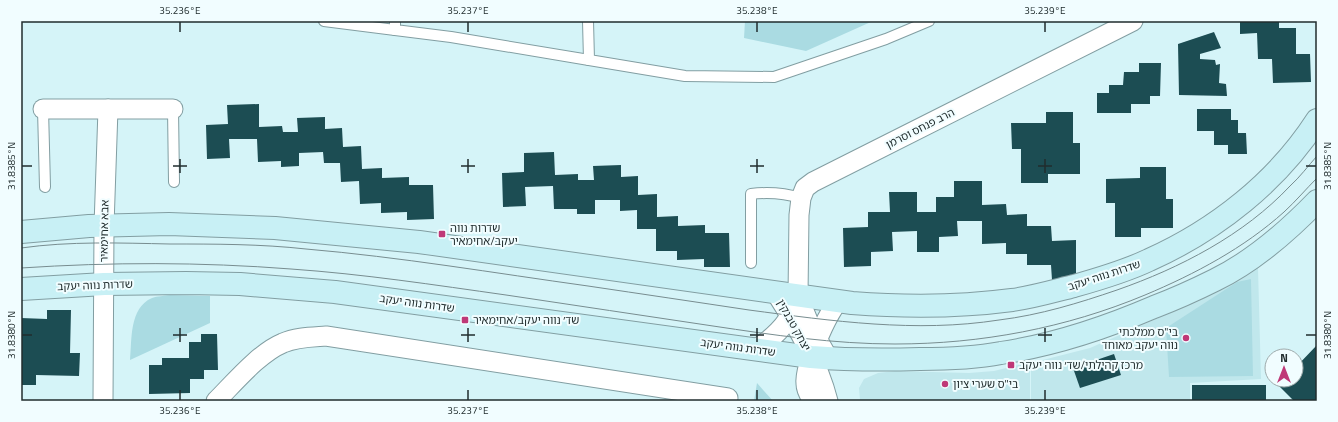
<svg xmlns="http://www.w3.org/2000/svg" width="1338" height="422" font-family="'Titillium Web','Noto Sans Hebrew',sans-serif">
<style>
.built{fill:#c0e7ec}
.green{fill:#aadbe2}
.building{fill:#1c4d53}
.lines{fill:none;stroke-linecap:round;stroke-linejoin:round}
.lane-casing{stroke:#829ea2;stroke-width:12}
.street-casing{stroke:#829ea2;stroke-width:21}
.secondary-casing{stroke:#829ea2;stroke-width:24}
.lane{stroke:#fff;stroke-width:10}
.street{stroke:#fff;stroke-width:19}
.secondary{stroke:#c8f0f5;stroke-width:22}
.tram{stroke:#788d90;stroke-width:1}
.ticks{fill:none;stroke:#212d2e;stroke-width:1.5}
.poi-dot{fill:#bf3877;stroke:#f1fdff;stroke-width:1.5}
.labels{text-anchor:middle;stroke-width:4;stroke-linejoin:round;paint-order:stroke}
.street-label{font-size:11px;fill:#212d2e;stroke:#f1fdff}
.poi-label{font-size:11px;fill:#212d2e;stroke:#f1fdff;text-anchor:start}
.neatline{fill:none;stroke:#212d2e;stroke-width:1.5}
.ticks-label{font-size:10px;text-anchor:middle;fill:#212d2e}
</style>
<rect width="100%" height="100%" fill="#d5f4f8"/>
<g class="built">
<polygon points="1258,268 1261,379 1190,383 1190,401 1031,401 1031,363 1090,348 1206,297"/>
<polygon points="1030,362 1030,401 860,400 859,388 864,379 878,373 895,371 969,373 994,371"/>
</g>
<g class="green">
<polygon points="745,21 873,21 806,51 744,38"/>
<polygon points="1251,279 1253,376 1169,377 1166,328 1237,282"/>
<path d="M170,295L210,296V323L130,360C132,340 129,308 152,298C157,296 164,296 170,295Z"/>
<polygon points="757,383 773,401 754,401"/>
</g>
<g class="building">
<polygon points="1240,21 1279,21 1279,28 1296,28 1296,54 1310,54 1311,82 1273,83 1272,59 1258,59 1257,33 1240,34"/>
<polygon points="1214,32 1221,48 1200,54 1200,59 1215,60 1216,65 1220,64 1219,83 1226,84 1227,96 1179,95 1178,44"/>
<polygon points="1139,63 1161,63 1160,96 1150,96 1150,104 1131,104 1131,113 1097,113 1097,93 1109,93 1109,85 1123,85 1124,72 1139,72"/>
<polygon points="259,104 259,127 282,126 283,132 298,132 297,118 325,117 325,129 342,128 343,147 361,146 362,169 382,168 382,178 409,177 409,185 433,185 434,219 407,220 407,212 381,213 381,203 360,204 359,181 341,182 340,163 324,163 323,152 299,153 299,166 281,167 281,161 258,162 257,139 229,139 230,158 207,159 206,125 228,124 227,105"/>
<polygon points="1197,109 1231,109 1231,120 1238,120 1238,133 1246,133 1247,154 1228,154 1228,145 1214,145 1214,131 1197,131"/>
<polygon points="1046,112 1073,112 1073,143 1080,143 1080,174 1048,174 1048,183 1021,183 1021,149 1012,149 1011,123 1046,123"/>
<polygon points="554,152 555,175 578,174 578,180 594,180 593,166 621,165 621,177 638,176 638,195 657,194 657,217 678,216 678,226 705,225 705,233 729,233 730,267 704,267 704,259 677,260 677,251 656,251 656,229 637,229 637,210 620,211 620,200 595,200 595,214 577,214 577,209 554,209 553,186 525,187 526,206 503,207 502,173 524,172 524,153"/>
<polygon points="1140,167 1166,167 1166,199 1173,199 1173,228 1141,228 1141,237 1115,237 1115,203 1106,203 1106,179 1140,178"/>
<polygon points="954,181 982,181 982,205 1006,204 1007,215 1027,214 1027,226 1051,226 1052,241 1076,240 1076,280 1052,280 1051,265 1027,265 1027,254 1006,254 1006,243 982,244 982,221 957,221 958,236 939,237 939,252 917,252 917,231 892,232 893,251 871,252 871,266 844,267 843,228 868,227 868,212 890,212 889,192 917,192 917,212 936,212 936,197 954,197"/>
<polygon points="47,310 71,310 70,353 80,353 79,376 36,375 36,385 21,385 21,318 47,319"/>
<polygon points="201,334 217,334 218,370 204,370 204,379 190,379 190,393 149,394 149,365 162,365 162,358 189,358 189,342 201,342"/>
<polygon points="1317,345 1317,401 1294,401 1278,385 1283,380 1296,380 1296,367"/>
<polygon points="1114,354 1121,375 1080,388 1073,368"/>
<rect x="1192" y="385" width="74" height="16"/>
</g>
<g class="lines">
<g class="lane-casing">
<g id="lane">
<polyline points="324,21 395,30"/>
<polyline points="395,21 395,30 451,37 589,60"/>
<polyline points="588,21 589,60 685,76 774,77 886,39 929,21"/>
<polyline points="43,109 45,187"/>
<polyline points="173,109 174,182"/>
<path d="M751,263V194C768,192 784,193 801,198"/>
</g>
</g>
<g class="street-casing">
<g id="street">
<polyline points="43,109 173,109"/>
<path d="M776,293C797,326 818,362 828,401"/>
<path d="M755,350C773,338 786,326 795,307"/>
<polyline points="828,358 811,328 798,296 799,215 801,198 805,188 813,182 1133,21"/>
<polyline points="103,401 104,226 108,109"/>
<path d="M216,401C235,382 259,353 283,343C296,337 312,337 326,336L728,398"/>
<path d="M813,401C810,396 806,391 806,384C805,376 808,368 810,360C817,339 825,319 838,301"/>
</g>
</g>
<g class="secondary-casing">
<g id="secondary">
<path d="M21,232L89,226L169,224L275,228L419,242L852,303C906,307 959,307 1012,300C1034,297 1054,291 1074,286C1099,279 1126,271 1149,260C1216,230 1277,182 1317,120"/>
<path d="M21,289L104,284L186,283L240,284L335,292L811,357C848,360 884,360 920,359C947,359 975,358 1001,353C1054,345 1105,328 1154,307C1175,299 1195,290 1215,280C1254,261 1287,232 1317,201"/>
</g>
</g>
<use href="#lane" class="lane"/>
<use href="#street" class="street"/>
<use href="#secondary" class="secondary"/>
<g class="tram">
<path d="M21,248C70,241 121,243 170,244C215,244 261,244 306,249C400,257 494,273 588,286C642,294 696,302 749,310C832,321 916,333 999,320C1040,315 1079,303 1117,290C1180,268 1244,235 1290,186C1300,177 1308,166 1317,156"/>
<path d="M21,268C111,262 201,262 291,269C363,274 435,285 506,295C575,305 644,316 713,326C773,335 834,344 895,344C981,344 1066,328 1145,295C1195,274 1244,248 1284,212C1296,201 1306,189 1317,178"/>
</g>
</g>
<path class="ticks" d="M180,22V32M468,22V32M757,22V32M1045,22V32M180,159V173M468,159V173M757,159V173M1045,159V173M22,166H32M173,166H187M461,166H475M750,166H764M1038,166H1052M1306,166H1316M180,328V342M468,328V342M757,328V342M1045,328V342M22,335H32M173,335H187M461,335H475M750,335H764M1038,335H1052M1306,335H1316M180,390V400M468,390V400M757,390V400M1045,390V400"/>
<g class="poi-dot">
<rect x="438" y="230" width="8" height="8" rx="2"/>
<rect x="461" y="316" width="8" height="8" rx="2"/>
<circle cx="1186" cy="338" r="4"/>
<rect x="1007" y="361" width="8" height="8" rx="2"/>
<circle cx="945" cy="384" r="4"/>
</g>
<g class="labels">
<g class="street-label">
<text transform="translate(920 128) rotate(-27)" y="4">הרב פנחס וסרמן</text>
<text transform="translate(104 231) rotate(-89)" y="4">אבא אחימאיר</text>
<text transform="translate(1104 275) rotate(-18)" y="4">שדרות נווה יעקב</text>
<text transform="translate(95 285) rotate(-2)" y="4">שדרות נווה יעקב</text>
<text transform="translate(417 303) rotate(8)" y="4">שדרות נווה יעקב</text>
<text transform="translate(794 325) rotate(61)" y="4">יצחק טבנקין</text>
<text transform="translate(738 347) rotate(8)" y="4">שדרות נווה יעקב</text>
</g>
<g class="poi-label">
<text x="450" y="232">שדרות נווה<tspan x="450" dy="13">יעקב/אחימאיר</tspan></text>
<text x="473" y="324">שד׳ נווה יעקב/אחימאיר</text>
<text x="1178" y="336" text-anchor="end">בי"ס ממלכתי<tspan x="1178" dy="13">נווה יעקב מאוחד</tspan></text>
<text x="1019" y="369">מרכז קהילתי/שד׳ נווה יעקב</text>
<text x="953" y="388">בי"ס שערי ציון</text>
</g>
</g>
<rect width="1338" height="422" fill="none" stroke="#f1fdff" stroke-width="44"/>
<g transform="translate(1284 368)"><circle r="19" fill="#f1fdff" stroke="#9eaaab"/>
<path d="M0-3L7 15L0 10L-7 15Z" fill="#bf3877"/>
<text y="-6" font-size="11" font-weight="bold" text-anchor="middle" fill="#212d2e">N</text>
</g>
<rect x="22" y="22" width="1294" height="378" class="neatline"/>
<g class="ticks-label">
<text x="180" y="14">35.236°E</text>
<text x="468" y="14">35.237°E</text>
<text x="757" y="14">35.238°E</text>
<text x="1045" y="14">35.239°E</text>
<text transform="translate(11 166) rotate(-90)" y="4">31.8385°N</text>
<text transform="translate(1327 166) rotate(-90)" y="4">31.8385°N</text>
<text transform="translate(11 335) rotate(-90)" y="4">31.8380°N</text>
<text transform="translate(1327 335) rotate(-90)" y="4">31.8380°N</text>
<text x="180" y="414">35.236°E</text>
<text x="468" y="414">35.237°E</text>
<text x="757" y="414">35.238°E</text>
<text x="1045" y="414">35.239°E</text>
</g>
</svg>
